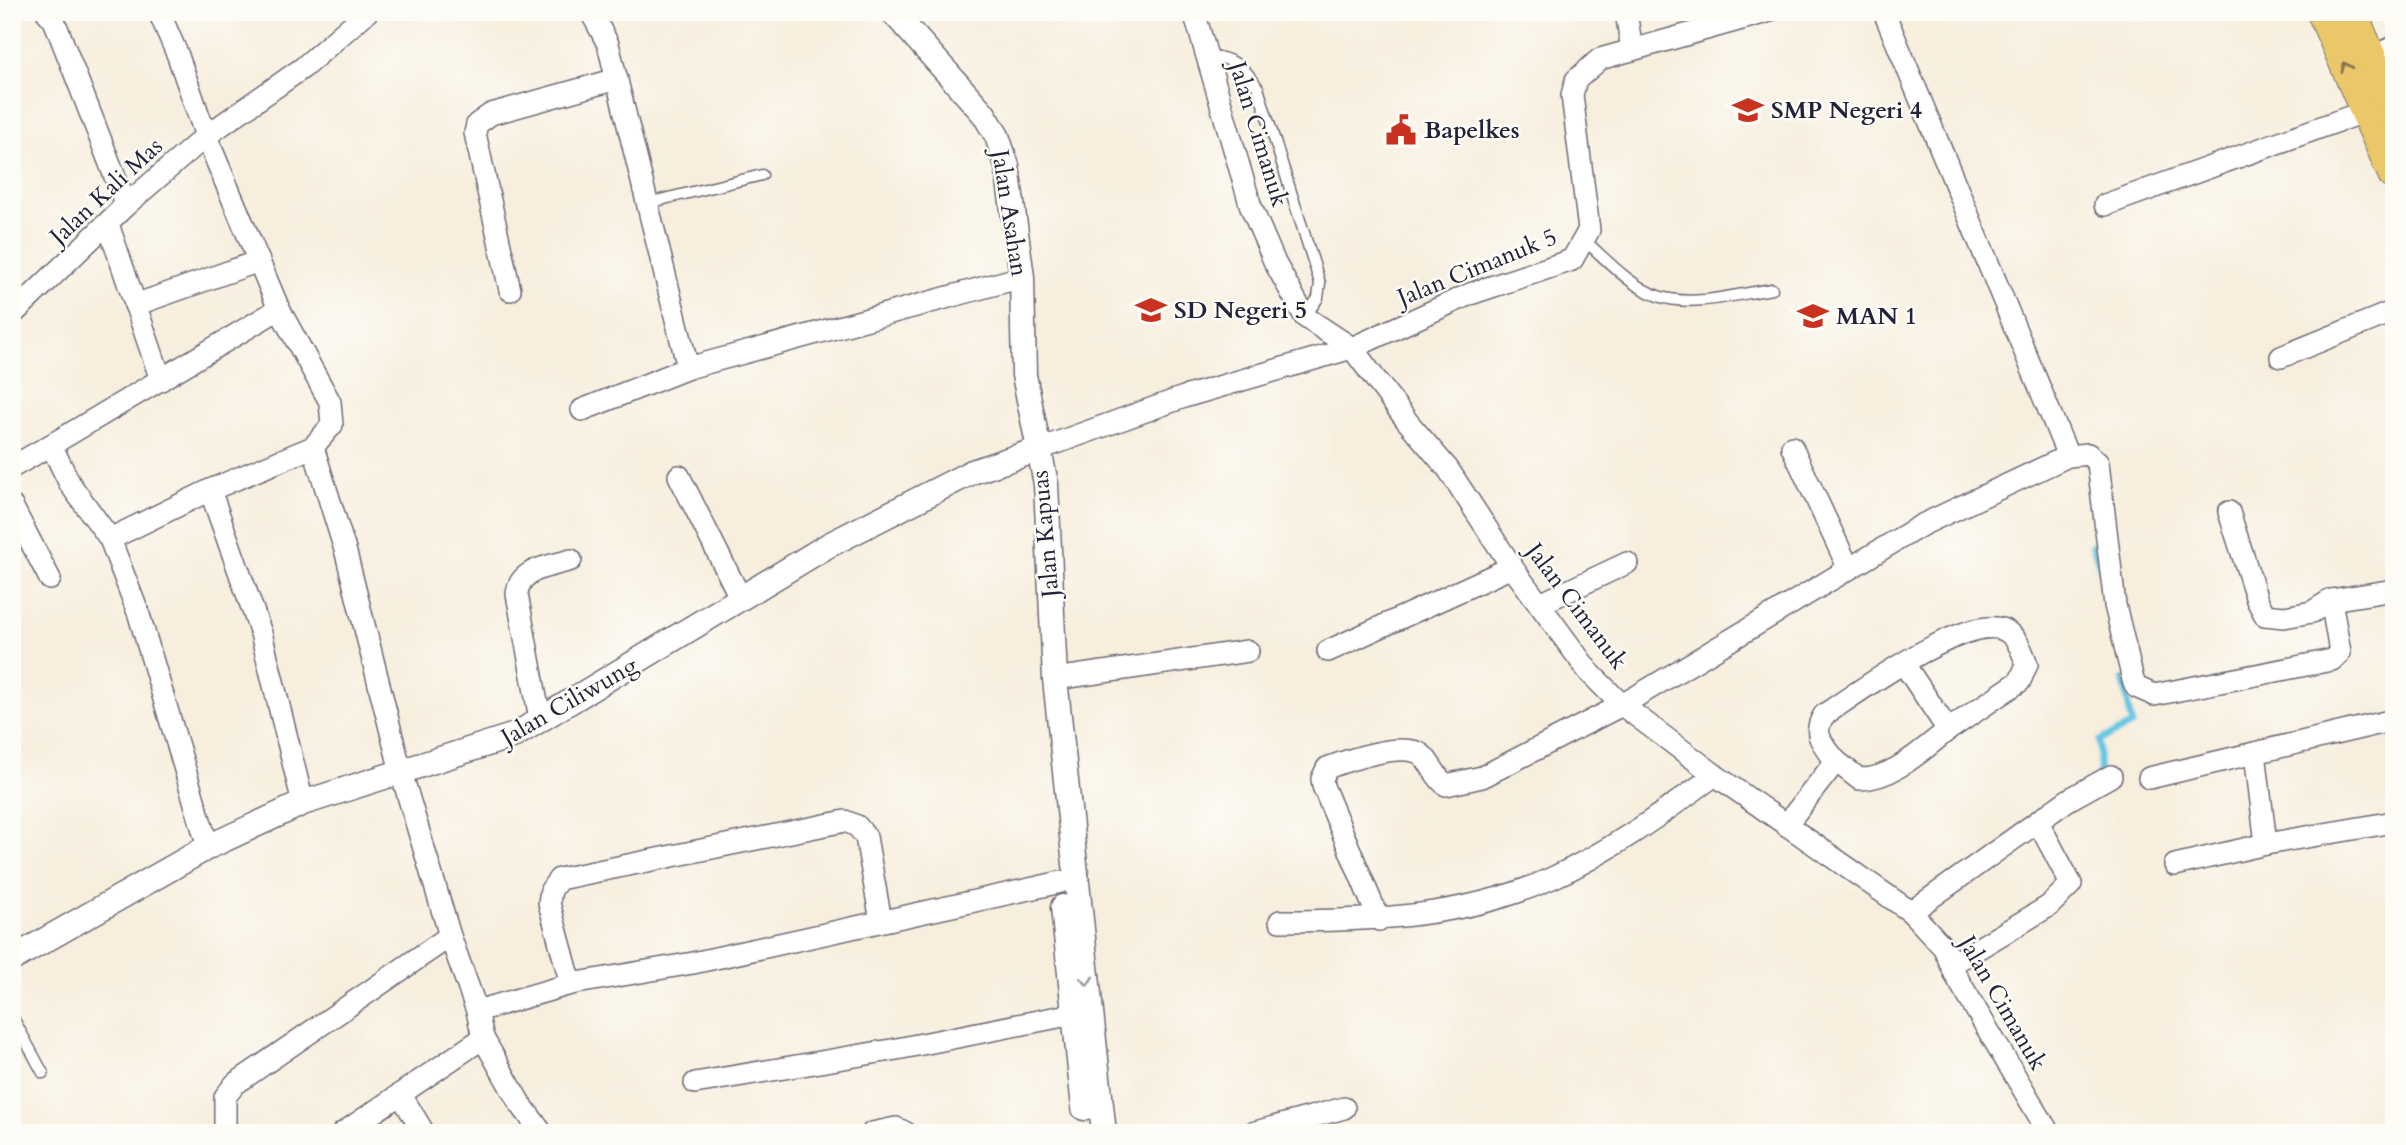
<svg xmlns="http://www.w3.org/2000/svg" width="2406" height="1145" font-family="Cardo,serif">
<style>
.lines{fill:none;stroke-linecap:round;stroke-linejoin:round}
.stream{stroke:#65c6e3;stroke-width:6}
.service-casing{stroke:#6d6974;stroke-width:13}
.minor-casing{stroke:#6d6974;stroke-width:24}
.tertiary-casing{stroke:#6d6974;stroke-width:27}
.primary-casing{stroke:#6d6974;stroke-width:34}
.service{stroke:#fff;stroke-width:10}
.minor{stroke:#fff;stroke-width:21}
.tertiary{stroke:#fff;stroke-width:24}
.primary{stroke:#eac769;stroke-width:32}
.oneway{stroke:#867452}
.oneway2{stroke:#9c9ca7}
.labels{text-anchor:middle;stroke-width:5;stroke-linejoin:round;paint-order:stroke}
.poi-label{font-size:24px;font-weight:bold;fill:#22223b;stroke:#fdfcf7;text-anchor:start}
.street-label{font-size:24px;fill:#22223b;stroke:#fdfcf7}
</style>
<rect width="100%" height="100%" fill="#fdfcf7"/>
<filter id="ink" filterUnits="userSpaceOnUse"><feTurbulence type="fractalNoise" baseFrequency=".0143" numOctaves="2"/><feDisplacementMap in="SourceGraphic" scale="14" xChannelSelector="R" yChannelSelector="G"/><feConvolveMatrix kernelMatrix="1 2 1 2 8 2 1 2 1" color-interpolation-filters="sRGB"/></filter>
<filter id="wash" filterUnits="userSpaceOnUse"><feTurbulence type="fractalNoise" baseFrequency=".00686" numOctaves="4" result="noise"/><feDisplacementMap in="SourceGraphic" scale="28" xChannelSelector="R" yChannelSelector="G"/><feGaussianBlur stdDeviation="1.57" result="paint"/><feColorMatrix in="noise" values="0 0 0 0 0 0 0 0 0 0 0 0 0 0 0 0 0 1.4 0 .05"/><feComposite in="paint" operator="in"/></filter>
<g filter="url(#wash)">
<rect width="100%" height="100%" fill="#f7eedd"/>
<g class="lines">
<g class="stream">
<polyline points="2092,545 2103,576"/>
<polyline points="2100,776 2099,741 2132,725 2123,679"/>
</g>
</g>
</g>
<g filter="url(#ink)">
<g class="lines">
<g class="service-casing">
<g id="service">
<path d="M1207,56C1232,57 1245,66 1258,88L1320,283L1318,298L1305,317"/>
<polyline points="648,203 762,175"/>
<path d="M1584,240C1606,259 1631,287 1658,296C1693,308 1737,294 1772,289"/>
<polyline points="12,1016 43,1073"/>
</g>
</g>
<g class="minor-casing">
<g id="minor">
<polyline points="47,12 54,20 126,205"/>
<polyline points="367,12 304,67 206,136 279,309 330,402 332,425 313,447 346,553 401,772 450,936 477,1011 483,1038 519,1102 542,1133"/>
<polyline points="591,12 608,44 688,368"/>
<polyline points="1194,12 1251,207 1275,263 1305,317 1352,348 1407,421 1448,469 1512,567 1589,672 1622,705 1715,775 1911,912 1944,948 1956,976 2049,1133"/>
<polyline points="1626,12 1632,50"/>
<polyline points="1884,12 2068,456"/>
<polyline points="2370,58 2394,47"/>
<polyline points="2105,205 2377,107"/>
<polyline points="108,224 161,380"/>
<polyline points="510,290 475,133 477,124 491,114 617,79"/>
<polyline points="135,305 259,261"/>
<polyline points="12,315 126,205 206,136 178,56 159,12"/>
<polyline points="2281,357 2394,311"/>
<polyline points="582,410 688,368 1022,277"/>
<polyline points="1792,447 1849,569"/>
<polyline points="1037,450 1184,397 1352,348 1470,294 1572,260 1589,230 1572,95 1576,80 1600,59 1767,12"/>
<polyline points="12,467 51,445"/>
<polyline points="679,476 740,597"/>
<polyline points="210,490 261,633 303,803"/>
<polyline points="12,506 50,579"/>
<polyline points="2229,512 2257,600 2265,615 2284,617 2312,612 2331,600 2394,590"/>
<polyline points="110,539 210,490 313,447"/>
<polyline points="1540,604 1627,563"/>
<polyline points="1328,651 1512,567"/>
<polyline points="1055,679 1248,651"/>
<path d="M540,719L517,594C519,568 549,567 571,560"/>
<polyline points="2255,753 2266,844"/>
<path d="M1836,761C1824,745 1811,735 1824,715C1857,693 1966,613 2004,630C2017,636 2022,651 2027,664L2020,681L1948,730L1904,664"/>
<polyline points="2149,778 2394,720"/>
<path d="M1786,825L1836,761L1859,779C1892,780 1923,749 1948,730"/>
<polyline points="208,847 139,615 110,539 70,484 51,445 279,309"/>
<polyline points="2175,865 2266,844 2394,822"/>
<polyline points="1911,912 2068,800 2111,776"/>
<path d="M1379,920L1323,786L1322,779L1327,768C1348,760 1404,741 1422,755C1432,764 1435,777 1446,785L1482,777L1622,705L1922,525L2068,456L2088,454L2098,463L2115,605L2133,680L2136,687L2154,695L2332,660L2340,652L2331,600"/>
<path d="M1280,921C1371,921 1469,917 1552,878C1610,852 1664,812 1715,775"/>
<polyline points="1952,964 2049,906 2071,884 2038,822"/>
<polyline points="571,984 549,903 551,890 559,879 845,821 857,826 866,837 881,921"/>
<polyline points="477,1011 571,984 693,963 1061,882"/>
<polyline points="695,1083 897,1049 1073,1014"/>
<polyline points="401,1095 424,1133"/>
<polyline points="225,1133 225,1097 235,1084 450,936"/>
<polyline points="343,1133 483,1038"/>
<polyline points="872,1133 896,1128 906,1133"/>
<polyline points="1252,1133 1344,1108"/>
</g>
</g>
<g class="tertiary-casing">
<g id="tertiary">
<polyline points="893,12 984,114 997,136 1007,166 1022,277 1024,375 1046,484 1055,679 1104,1133"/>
<polyline points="1063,907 1084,1108"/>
<polyline points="12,959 208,847 303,803 515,735 827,546 972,472 1037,450"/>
</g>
</g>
<g class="primary-casing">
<g id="primary">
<polyline points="2323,12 2394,174"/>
<polyline points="2351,12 2394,114"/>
</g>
</g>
<use href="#service" class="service"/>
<use href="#minor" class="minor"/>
<use href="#tertiary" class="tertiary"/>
<use href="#primary" class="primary"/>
</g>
<defs><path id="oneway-chevron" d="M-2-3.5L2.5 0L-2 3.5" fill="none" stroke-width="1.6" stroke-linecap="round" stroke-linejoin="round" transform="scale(1.75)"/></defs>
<use class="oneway" href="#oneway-chevron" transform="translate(2346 67) rotate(-114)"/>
<use class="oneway2" href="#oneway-chevron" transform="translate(1087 981) rotate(84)"/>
</g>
<defs>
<g id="school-bare" transform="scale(2.415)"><path d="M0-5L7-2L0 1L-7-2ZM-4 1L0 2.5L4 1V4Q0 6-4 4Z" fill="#c8321e" stroke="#fdfcf7" stroke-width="2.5" paint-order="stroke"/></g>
<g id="civic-bare" transform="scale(2.415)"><path d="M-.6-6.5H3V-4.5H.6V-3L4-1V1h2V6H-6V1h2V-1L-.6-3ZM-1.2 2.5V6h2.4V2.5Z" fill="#c8321e" stroke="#fdfcf7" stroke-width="2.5" paint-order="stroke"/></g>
</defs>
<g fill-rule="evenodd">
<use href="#school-bare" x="1748" y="110"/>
<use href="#civic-bare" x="1401" y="130"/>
<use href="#school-bare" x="1151" y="310"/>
<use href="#school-bare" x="1813" y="316"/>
</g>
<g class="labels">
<g class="poi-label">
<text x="1771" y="118">SMP Negeri 4</text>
<text x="1424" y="138">Bapelkes</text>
<text x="1174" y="318">SD Negeri 5</text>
<text x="1836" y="324">MAN 1</text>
</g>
<g class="street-label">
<text transform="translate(1259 134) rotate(73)" y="8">Jalan Cimanuk</text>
<text transform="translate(106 191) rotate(-43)" y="8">Jalan Kali Mas</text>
<text transform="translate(1010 213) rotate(81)" y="8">Jalan Asahan</text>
<text transform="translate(1477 267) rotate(-22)" y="8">Jalan Cimanuk 5</text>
<text transform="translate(1045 534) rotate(-95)" y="8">Jalan Kapuas</text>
<text transform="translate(1577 606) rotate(53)" y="8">Jalan Cimanuk</text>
<text transform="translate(569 701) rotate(-30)" y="8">Jalan Ciliwung</text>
<text transform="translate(2003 1003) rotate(60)" y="8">Jalan Cimanuk</text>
</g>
</g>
<rect width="2406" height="1145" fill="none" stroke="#fdfcf7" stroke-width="42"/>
</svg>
